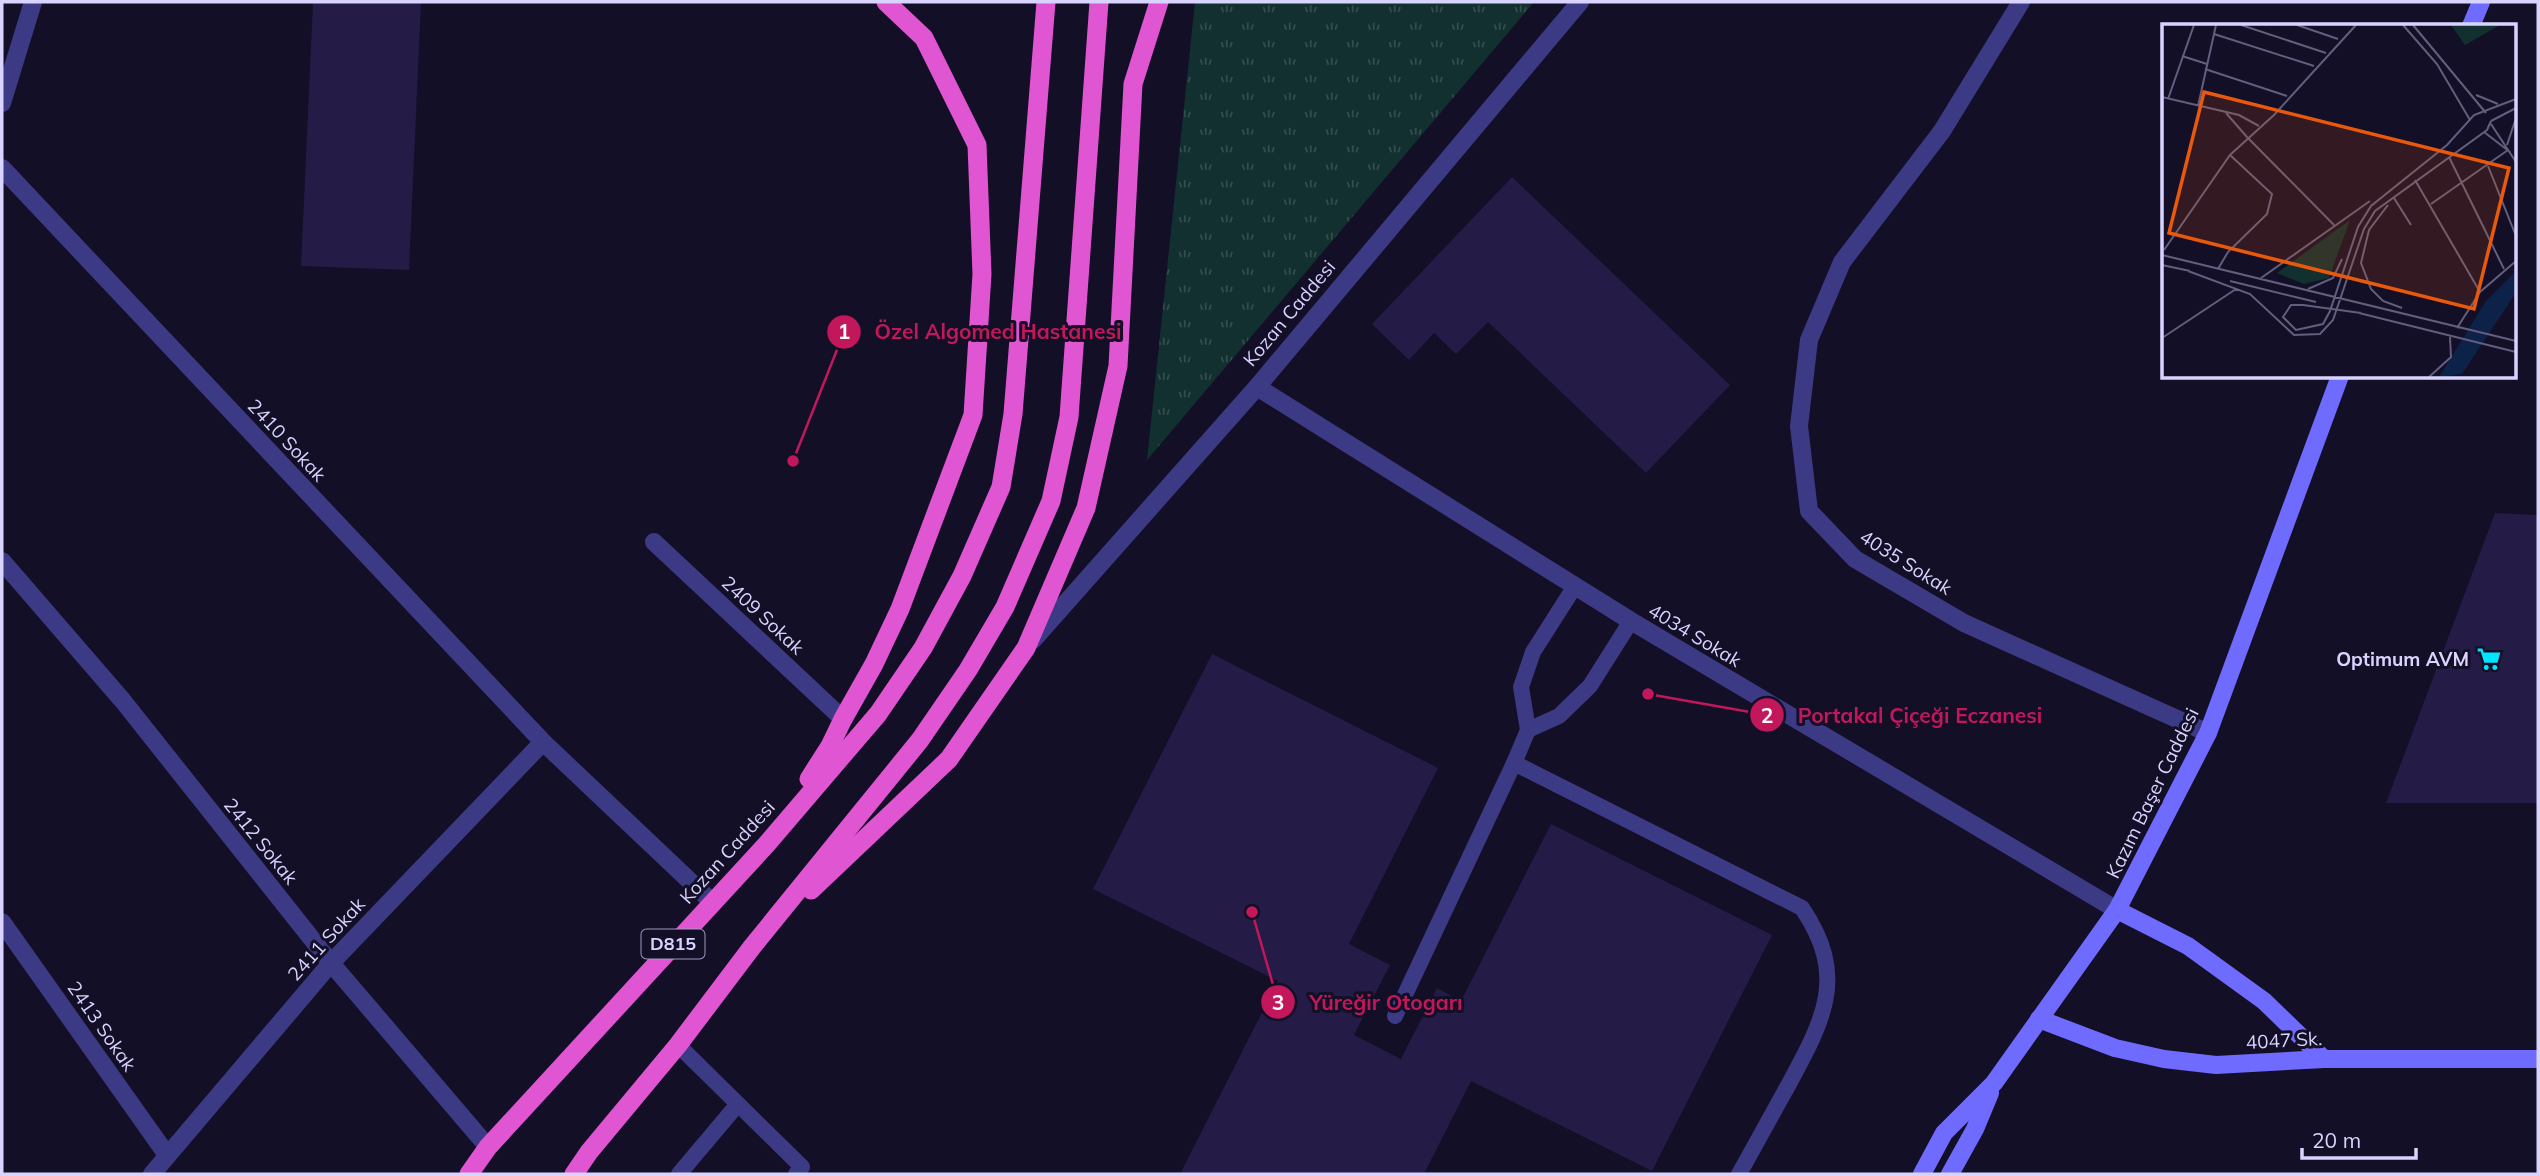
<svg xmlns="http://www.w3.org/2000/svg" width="2540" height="1176" font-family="Mulish,sans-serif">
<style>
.park{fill:url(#park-tufts)}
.building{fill:#241b47}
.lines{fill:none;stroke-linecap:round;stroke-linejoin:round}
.service{stroke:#3d3a85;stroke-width:16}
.minor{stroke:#3d3a85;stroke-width:18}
.secondary{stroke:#6f6bff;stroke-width:18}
.trunk{stroke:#e055d1;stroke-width:19}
.labels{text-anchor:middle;stroke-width:6;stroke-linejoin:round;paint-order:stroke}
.shield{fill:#130f26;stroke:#9e99be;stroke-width:2}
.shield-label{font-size:18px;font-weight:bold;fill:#d9d4ff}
.street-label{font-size:19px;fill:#d9d4ff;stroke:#130f26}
.poi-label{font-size:19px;font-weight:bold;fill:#d9d4ff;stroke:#130f26;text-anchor:end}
.inset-road{fill:none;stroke:#625e7d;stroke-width:2}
.view{fill:#e8590c;fill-opacity:0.15;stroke:#e8590c;stroke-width:3.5}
.inset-edge{fill:none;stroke:#d9d4ff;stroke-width:3.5}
.leader{fill:none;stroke:#c2185b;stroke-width:2.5}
.callout-dot{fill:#c2185b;stroke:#130f26;stroke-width:2.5}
.mark-label{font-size:21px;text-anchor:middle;font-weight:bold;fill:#fff}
.callout-label{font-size:21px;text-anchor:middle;font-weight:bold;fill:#c2185b;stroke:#130f26;stroke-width:6;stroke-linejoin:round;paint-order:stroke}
</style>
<defs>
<pattern id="park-tufts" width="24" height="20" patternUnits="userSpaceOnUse" patternTransform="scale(1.75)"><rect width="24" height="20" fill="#12302f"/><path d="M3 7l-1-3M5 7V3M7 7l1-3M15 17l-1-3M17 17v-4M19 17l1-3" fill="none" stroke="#344d4e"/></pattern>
</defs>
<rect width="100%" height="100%" fill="#130f26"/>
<polygon class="park" points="1195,2 1534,2 1147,460"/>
<g class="building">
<polygon points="313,2 421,2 409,270 301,266"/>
<polygon points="1512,177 1730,385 1646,473 1488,322 1456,354 1434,333 1409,360 1372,324"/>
<polygon points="2495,513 2538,515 2538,803 2386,803"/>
<polygon points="1212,654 1438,768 1349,944 1390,965 1354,1035 1401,1059 1437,988 1461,1001 1551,824 1772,935 1652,1171 1471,1081 1424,1174 1180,1174 1278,981 1093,889"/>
</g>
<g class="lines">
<g class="service">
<polyline points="1528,730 1559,716 1590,686 1631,621"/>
<path d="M1514,763L1802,908C1848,976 1824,1019 1789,1084C1772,1114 1756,1144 1739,1174"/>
<polyline points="1395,1016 1514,763 1528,730 1521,687 1533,652 1575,586"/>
<polyline points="678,1045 802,1167 796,1174"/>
<polyline points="679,1174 738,1104"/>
</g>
<g class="minor">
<polyline points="2021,2 1942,131 1842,262 1809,340 1799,426 1809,511 1855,559 1964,623 2208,733"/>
<polyline points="2,103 33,2"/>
<polyline points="2,168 543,742 712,902"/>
<polyline points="1257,387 1631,621 2117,910"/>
<polyline points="654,542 843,719"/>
<polyline points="2,561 123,701 331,963 488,1147"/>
<polyline points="1033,640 1257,387 1580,2"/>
<polyline points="2,922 167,1155"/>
<polyline points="152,1174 331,963 543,742"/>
</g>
<g class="secondary">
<polyline points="2471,26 2481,2"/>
<polyline points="2117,910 2188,946 2264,1001 2324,1059"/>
<polyline points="2039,1019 2115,1048 2164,1059 2216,1065 2324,1059 2538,1059"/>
<polyline points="1922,1174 1944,1133 1994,1083 2117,910 2208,733 2340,376"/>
<polyline points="1950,1174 1975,1129 1990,1093"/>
</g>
<g class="trunk">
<polyline points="809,779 830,746 843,719 874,664 900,609 973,415 982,274 977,145 924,38 886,2"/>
<polyline points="811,890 949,759 1026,648 1086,508 1118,366 1133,84 1159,2"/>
<polyline points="469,1174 488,1147 766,845 878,714 923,648 962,576 1001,487 1013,414 1046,2"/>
<polyline points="574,1174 589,1152 678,1045 752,947 920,740 968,670 1005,607 1051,501 1069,417 1099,2"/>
</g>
</g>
<defs>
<g id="supermarket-bare" transform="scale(1.89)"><path d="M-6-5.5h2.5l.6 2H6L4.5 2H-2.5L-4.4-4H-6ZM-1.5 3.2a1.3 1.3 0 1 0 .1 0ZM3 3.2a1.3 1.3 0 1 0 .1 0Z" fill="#00e5ff" stroke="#130f26" stroke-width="2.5" paint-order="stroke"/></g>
</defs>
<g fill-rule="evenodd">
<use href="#supermarket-bare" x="2489" y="659"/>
</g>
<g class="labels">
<rect class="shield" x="641.5" y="929.5" width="63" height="29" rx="5"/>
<g class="shield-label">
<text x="673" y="950">D815</text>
</g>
<g class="street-label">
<text transform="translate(1289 313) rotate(-50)" y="7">Kozan Caddesi</text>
<text transform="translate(287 440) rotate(47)" y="7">2410 Sokak</text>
<text transform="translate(1906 562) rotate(32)" y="7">4035 Sokak</text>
<text transform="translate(763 615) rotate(43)" y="7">2409 Sokak</text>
<text transform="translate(1695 635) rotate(31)" y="7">4034 Sokak</text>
<text transform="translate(2152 793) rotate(-64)" y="7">Kazım Başer Caddesi</text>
<text transform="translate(261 841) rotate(51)" y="7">2412 Sokak</text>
<text transform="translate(727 852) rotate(-48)" y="7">Kozan Caddesi</text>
<text transform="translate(326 939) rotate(-48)" y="7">2411 Sokak</text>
<text transform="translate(102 1026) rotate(55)" y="7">2413 Sokak</text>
<text transform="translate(2284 1040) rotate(-3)" y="7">4047 Sk.</text>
</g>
<g class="poi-label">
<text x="2469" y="666">Optimum AVM</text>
</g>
</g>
<g transform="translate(2162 24)">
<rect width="354" height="354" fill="#130f26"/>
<path d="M289,1H338L303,21Z" fill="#12302f"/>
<path d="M188,196L167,254L142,260L115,249Z" fill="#12302f"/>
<path d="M353,248V270L300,350L277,353L324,277Z" fill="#0c2248"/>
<path class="inset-road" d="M79,1L164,29M135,1L176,15M241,1L275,40L308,96M251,1L324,89M52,10L152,42M20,32L45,40M43,45L125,72M314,71L336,80M0,73L77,91L97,102M6,75L32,1M36,82L54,1M64,89L85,113M329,97L354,84M329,100L354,138M322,108L348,128M85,113L172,201M345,121L354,94M287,133L342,245M326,142L354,212M253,156L318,268M232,174L249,201M269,180L346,126M226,181L207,206L199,239L209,265L221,277L240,284M2,226L68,131L112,91L194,1M0,231L354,317M0,241L28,247M56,245L66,228L105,190L110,170L68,131M26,247L88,270L132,311L158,310L171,296L202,205L213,187L325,106L329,97M99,254L208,177M68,257L154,278M146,265L171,254L180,235M197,289L354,328M199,289L141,281H129L121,293L134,306L161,300L168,287L196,203L209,182L285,121L312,91L354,75M295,304L318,268L354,237M0,314L74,265M267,353L289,333L288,313"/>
<path class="view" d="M42,68L347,144L312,285L7,209Z"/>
<rect width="354" height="354" class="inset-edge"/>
</g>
<path class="leader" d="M793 461L844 332M1648 694L1767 715M1252 912L1278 1002"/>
<g class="callout-dot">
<circle cx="793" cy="461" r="7"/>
<circle cx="1648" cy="694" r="7"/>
<circle cx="1252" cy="912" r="7"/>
<circle cx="844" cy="332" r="18"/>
<circle cx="1767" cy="715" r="18"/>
<circle cx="1278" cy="1002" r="18"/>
</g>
<g class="mark-label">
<text x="844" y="339">1</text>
<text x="1767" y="723">2</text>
<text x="1278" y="1010">3</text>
</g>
<g class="callout-label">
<text x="998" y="339">Özel Algomed Hastanesi</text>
<text x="1920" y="723">Portakal Çiçeği Eczanesi</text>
<text x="1386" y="1010">Yüreğir Otogarı</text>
</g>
<rect width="2540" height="1176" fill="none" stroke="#d9d4ff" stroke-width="7"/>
<path d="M2302 1148v10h114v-10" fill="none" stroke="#d9d4ff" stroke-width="3.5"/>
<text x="2312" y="1148" font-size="21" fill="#d9d4ff" stroke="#130f26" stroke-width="5" paint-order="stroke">20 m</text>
</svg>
